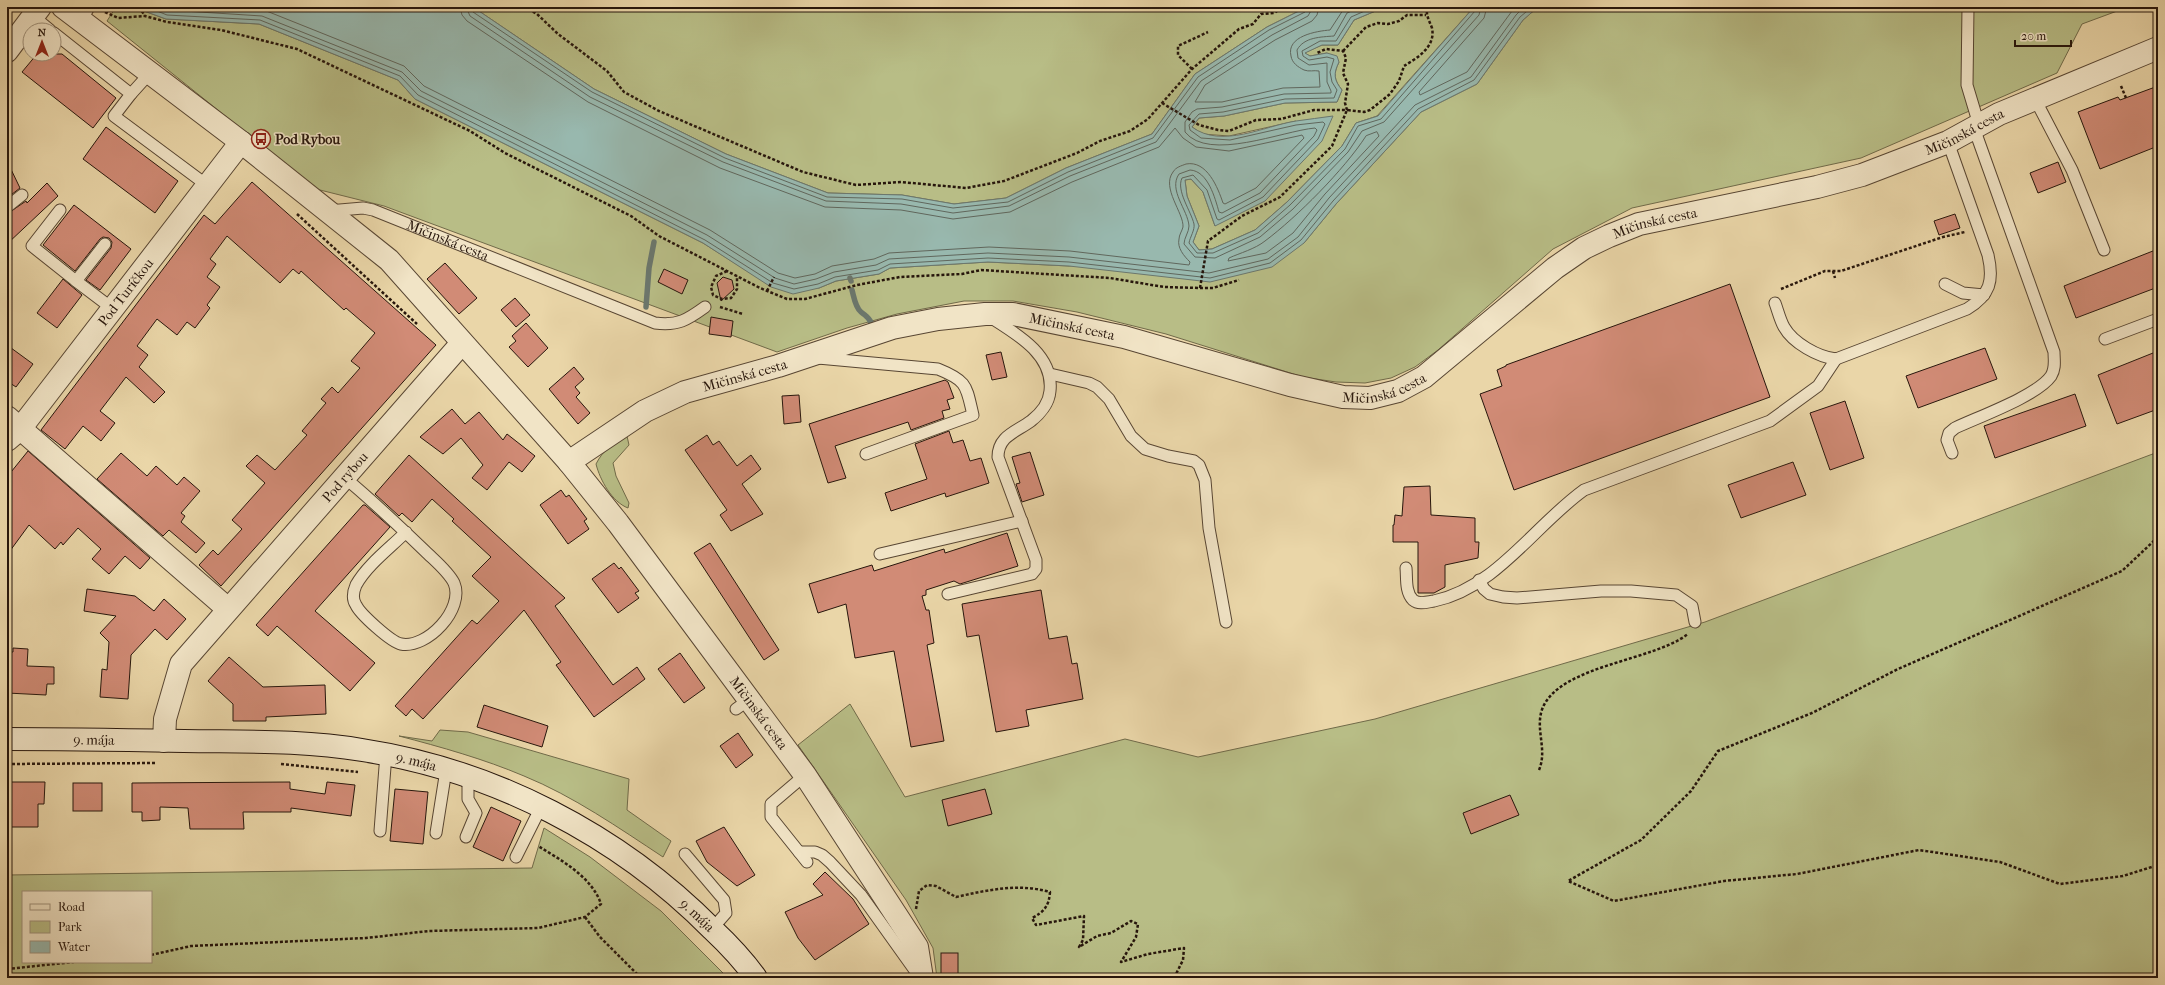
<svg xmlns="http://www.w3.org/2000/svg" width="2165" height="985" font-family="'IM FELL French Canon',serif">
<style>
.green{fill:#b8bd86;stroke:#706a49;fill-rule:evenodd}
.water{fill:#98b8ae;stroke:#6b776d}
.lines{fill:none;stroke-linecap:round;stroke-linejoin:round}
.shore{stroke:#60675d;stroke-width:1}
.stream{stroke:#6b776d;stroke-width:5.5}
.building{fill:#d18b76;stroke:#27160c}
.service-casing{stroke:#584633;stroke-width:13}
.minor-casing{stroke:#584633;stroke-width:24}
.tertiary-casing{stroke:#584633;stroke-width:24}
.secondary-casing{stroke:#27160c;stroke-width:24}
.path{stroke:#27160c;stroke-width:2.5;stroke-dasharray:3 2;stroke-linecap:butt}
.service{stroke:#f1e4c6;stroke-width:11}
.minor{stroke:#f1e4c6;stroke-width:22}
.tertiary{stroke:#f1e4c6;stroke-width:22}
.secondary{stroke:#f1e4c6;stroke-width:22}
.labels{text-anchor:middle;stroke-width:3;stroke-linejoin:round;paint-order:stroke}
.street-label{font-size:14px;fill:#27160c;stroke:#f1e4c6}
.poi-label{font-size:14px;font-weight:bold;fill:#27160c;stroke:#f1e4c6;text-anchor:start}
</style>
<rect width="100%" height="100%" fill="#ead6a8"/>
<filter id="stains"><feTurbulence type="fractalNoise" baseFrequency=".005" numOctaves="4"/><feColorMatrix values="0 0 0 0 .2 0 0 0 0 .09 0 0 0 0 .02 0 0 0 .5 -.17"/></filter>
<radialGradient id="worn" r=".72"><stop offset=".6" stop-color="#630" stop-opacity="0"/><stop offset="1" stop-color="#630" stop-opacity=".3"/></radialGradient>
<g class="green">
<polygon points="116,7 143,7 144,11 166,19 259,24 398,80 415,99 703,243 771,286 819,288 836,281 879,274 890,268 988,262 1069,266 1304,243 1336,204 1421,112 1477,84 1523,20 1538,7 2128,7 2082,24 2057,73 1861,158 1632,208 1553,249 1438,350 1415,367 1391,378 1365,383 1336,382 1303,377 1166,334 1077,312 1013,301 964,301 897,314 847,328 777,352 384,206 316,189 107,21"/>
<polygon points="473,7 1307,7 1267,27 1195,74 1152,134 1066,168 1006,198 954,204 902,195 828,193 726,154 594,89"/>
<path d="M1385,7H1474L1377,116L1356,123L1342,146L1287,202L1255,230L1212,249L1199,250L1193,242L1199,226L1187,196L1185,180L1191,179L1203,192L1215,226L1296,121L1229,136L1202,134L1192,127L1199,118L1224,116L1285,103L1337,102L1342,90C1334,80 1333,74 1339,62L1327,53L1310,56L1304,53L1322,45H1338L1354,20Z"/>
<path d="M627,436L629,445L613,463L616,476L629,503L628,508C612,502 600,480 596,464C603,450 613,443 627,436Z"/>
<polygon points="2158,452 2158,978 937,978 933,948 906,900 798,745 850,704 905,797 1125,739 1198,757 1375,719 1705,622"/>
<path d="M440,730L468,732L629,779L627,810L671,841L663,857C619,828 573,796 524,776C484,759 441,747 399,736L432,741Z"/>
<path d="M544,828L590,857L661,911L728,978H7V875L532,868ZM23,892H151V962H23Z"/>
</g>
<path class="water" d="M143,7H473L594,89L726,154L828,193L902,195L954,204L1006,198L1066,168L1152,134L1195,74L1267,27L1307,7H1385L1354,20L1338,45H1322L1305,53L1310,56L1327,53L1337,56L1339,62C1333,74 1334,80 1342,90L1337,102L1285,103L1224,116L1199,118L1192,127C1222,149 1264,126 1296,121C1308,119 1321,118 1333,116L1322,141L1265,201L1215,226L1203,192L1191,179L1185,180L1187,196L1199,226L1193,242L1199,250L1212,249L1255,230L1287,202L1342,146L1356,123L1378,116L1474,7H1538L1523,20L1477,84L1421,112L1336,204L1304,243L1272,267L1210,282L1069,266L988,262L890,268L879,274L836,281L819,288L793,294L771,287L703,243L415,99L398,80L259,24L166,19L144,11Z"/>
<g class="lines">
<g class="shore">
<polyline points="147,7 167,15 260,20 400,76 418,95 705,240 773,283 794,289 818,284 835,277 878,270 890,264 988,258 1069,262 1210,278 1270,263 1301,240 1333,201 1418,109 1474,80 1520,17 1532,7"/>
<polyline points="160,7 168,10 262,16 402,72 421,91 707,235 775,278 794,284 816,279 834,272 876,265 889,259 988,253 1069,257 1209,273 1268,259 1298,237 1329,198 1415,105 1471,77 1516,15 1524,7"/>
<path d="M234,7L264,10L404,66L424,86L710,230L778,273L795,278L815,274L832,266L874,259L889,253L989,247L1070,251L1189,265L1190,262C1184,256 1177,248 1179,239C1179,235 1182,231 1183,227C1184,213 1161,188 1173,172C1176,167 1181,166 1186,164C1207,160 1218,188 1223,203L1225,204L1256,188L1304,138L1302,135L1298,136L1229,151L1196,147L1183,138L1175,128L1159,147L1072,182L1010,212L953,219L901,210L825,207L720,168L588,102L467,21L462,15L460,7"/>
<polyline points="466,7 470,16 590,97 723,162 826,201 901,204 953,213 1009,206 1070,176 1156,142 1201,81 1272,35 1308,16 1313,7"/>
<polyline points="471,7 473,12 592,92 725,158 827,197 902,199 953,208 1008,202 1068,172 1153,138 1198,77 1269,30 1305,12 1307,7"/>
<path d="M1319,7L1317,15L1312,21L1275,40L1205,85L1195,102H1222L1283,88L1320,87L1319,71C1314,70 1309,72 1304,70C1298,67 1292,63 1291,56C1286,36 1317,31 1330,30L1345,7"/>
<path d="M1361,7L1347,13L1334,36C1321,37 1304,37 1297,50L1298,58L1309,65L1327,63V82L1331,91V93L1284,94L1222,107L1197,109L1192,112L1185,122V132C1209,162 1282,131 1315,128L1317,130L1314,136L1260,193L1222,213L1219,212C1215,198 1208,171 1190,170L1179,174C1168,190 1188,210 1189,226C1189,232 1184,238 1184,244L1195,257L1215,258L1260,237L1293,209L1348,152L1362,131L1384,122L1479,15L1481,7"/>
<path d="M1374,7L1351,17L1336,41H1320L1302,51L1303,56L1309,60L1327,57L1334,59L1330,72L1332,82L1337,90L1334,98L1285,99L1223,112L1199,114L1189,125L1190,130L1201,138L1230,140L1296,125L1323,122L1325,124L1318,139L1263,197L1219,220L1217,219L1207,190L1193,175L1182,178C1176,191 1191,211 1194,224C1195,230 1190,237 1189,243L1197,253H1213L1258,233L1290,205L1345,149L1358,126L1381,119L1475,11L1476,7"/>
<polyline points="1487,7 1484,18 1419,92 1420,95 1467,72 1515,7"/>
<path d="M1377,132L1379,136L1325,194L1293,233L1266,253L1228,261L1229,258C1240,253 1255,249 1265,241C1297,217 1344,170 1366,136Z"/>
</g>
<g class="stream">
<polyline points="850,278 851,281"/>
<path d="M852,290C854,297 855,307 861,312C867,317 868,316 872,324"/>
<polyline points="646,307 649,268 654,242"/>
</g>
</g>
<g class="building">
<polygon points="37,54 62,54 116,98 93,128 22,72"/>
<polygon points="2158,86 2158,146 2100,169 2078,112 2118,97 2120,100"/>
<polygon points="106,127 178,181 155,213 83,159"/>
<polygon points="7,161 20,188 7,198"/>
<polygon points="2058,162 2066,182 2038,193 2030,173"/>
<polygon points="252,182 436,345 221,586 199,565 213,550 218,555 242,529 232,520 265,483 246,466 257,455 275,470 307,435 302,431 326,403 321,399 332,387 338,393 360,368 351,361 375,333 346,308 344,310 301,271 299,274 293,269 280,283 227,236 210,259 216,264 207,277 220,287 207,305 210,308 195,328 187,322 177,335 157,319 137,346 148,355 139,367 165,392 154,403 126,377 100,411 115,423 101,441 83,426 65,449 41,430 204,215 215,224"/>
<polygon points="47,183 58,196 7,244 7,214 26,201 27,203"/>
<polygon points="74,205 131,249 100,290 86,280 111,248 112,242 109,238 103,237 100,239 75,271 43,245"/>
<polygon points="1955,214 1960,228 1939,235 1934,221"/>
<polygon points="2158,249 2158,287 2076,318 2064,286"/>
<polygon points="445,263 477,298 459,314 427,279"/>
<polygon points="664,269 688,280 682,294 658,282"/>
<polygon points="723,277 732,280 734,289 721,301 717,283"/>
<polygon points="63,279 82,295 57,328 37,313"/>
<polygon points="1730,284 1770,397 1514,490 1480,394 1502,386 1497,370 1506,366 1506,365"/>
<polygon points="515,298 530,315 516,327 501,310"/>
<polygon points="711,317 733,321 731,337 709,334"/>
<polygon points="526,323 548,348 528,367 509,347 516,341 512,336"/>
<polygon points="7,345 33,364 16,387 7,381"/>
<polygon points="1985,348 1997,379 1918,408 1906,376"/>
<polygon points="2158,351 2158,409 2117,424 2098,375"/>
<polygon points="1001,352 1007,377 992,380 986,355"/>
<polygon points="574,367 584,379 575,387 580,393 576,397 590,413 578,424 549,389"/>
<polygon points="945,380 948,382 954,398 947,400 950,409 942,411 944,418 911,430 908,422 835,446 846,478 828,483 809,424"/>
<polygon points="2075,394 2086,426 1995,458 1984,426"/>
<polygon points="799,395 801,422 784,424 782,396"/>
<polygon points="1845,401 1864,458 1830,470 1810,413"/>
<polygon points="452,409 465,424 479,412 503,440 507,434 535,456 522,472 509,462 487,490 472,478 483,465 461,438 443,454 420,437"/>
<polygon points="949,431 953,443 963,440 970,461 981,458 989,483 946,497 945,493 891,511 885,493 927,479 915,444"/>
<polygon points="707,435 713,445 719,441 737,466 751,455 761,469 742,484 763,514 731,531 720,515 727,510 685,450"/>
<polygon points="28,451 150,558 140,569 125,556 109,574 92,559 101,549 78,528 63,545 61,542 55,549 29,525 7,555 7,477"/>
<polygon points="1030,452 1044,495 1022,502 1016,484 1020,483 1012,457"/>
<polygon points="121,453 147,476 156,466 177,485 184,477 200,491 181,513 185,516 181,522 205,543 196,553 169,530 163,536 97,479"/>
<polygon points="409,455 565,598 555,606 613,685 637,667 645,679 594,717 556,665 561,662 524,610 423,719 412,709 406,716 395,706 472,620 477,624 499,601 472,576 491,557 452,521 454,519 432,499 412,522 402,513 399,516 375,494"/>
<polygon points="1793,462 1806,495 1741,518 1728,485"/>
<polygon points="1430,486 1431,515 1475,518 1475,542 1479,542 1478,558 1445,565 1445,587 1434,593 1418,593 1418,542 1393,542 1393,525 1394,525 1395,515 1402,516 1404,487"/>
<polygon points="561,490 566,497 569,495 587,519 584,521 589,529 568,544 540,505"/>
<polygon points="363,505 365,505 390,527 315,611 375,663 350,691 277,626 268,636 256,625"/>
<polygon points="1007,533 1018,566 960,584 954,581 926,590 926,595 922,596 926,610 929,610 934,643 927,645 944,741 911,747 894,651 855,658 846,604 818,613 809,584 872,565 874,571 944,549 945,553"/>
<polygon points="710,543 779,650 764,660 694,553"/>
<polygon points="614,563 619,569 621,567 639,591 635,593 639,598 618,613 592,579"/>
<polygon points="87,589 135,596 154,611 164,599 186,619 167,640 155,629 131,655 128,699 100,697 102,669 107,670 109,642 100,633 116,616 84,611"/>
<polygon points="1041,590 1049,639 1067,636 1072,664 1077,663 1083,699 1026,710 1029,726 996,732 979,635 967,637 962,604"/>
<polygon points="13,648 28,649 27,666 54,667 54,684 47,684 46,695 7,693 7,652 13,652"/>
<polygon points="680,653 705,688 684,703 658,669"/>
<polygon points="229,657 263,687 325,685 326,714 266,717 266,721 233,721 233,704 208,681"/>
<polygon points="484,705 548,726 542,747 477,727"/>
<polygon points="738,733 753,755 736,768 720,746"/>
<polygon points="7,782 45,782 44,804 38,804 38,827 7,827"/>
<polygon points="290,782 290,789 325,794 327,782 355,785 351,816 291,808 291,812 243,812 244,829 190,829 188,808 160,807 160,820 142,821 142,812 132,812 132,783"/>
<rect x="73" y="783" width="29" height="28"/>
<polygon points="395,789 428,792 423,844 390,841"/>
<polygon points="985,789 992,814 948,826 942,800"/>
<polygon points="1510,795 1519,815 1471,834 1463,813"/>
<polygon points="491,807 521,821 503,861 473,847"/>
<polygon points="724,827 755,875 737,886 707,862 696,841"/>
<polygon points="825,872 853,899 869,924 815,960 798,938 785,912 823,895 813,884"/>
<rect x="941" y="953" width="17" height="25"/>
</g>
<g class="lines">
<g class="service-casing">
<g id="service">
<polyline points="1968,7 1967,85 1979,125"/>
<polyline points="33,16 50,30"/>
<polyline points="81,21 89,7"/>
<polyline points="54,33 131,94 114,116 208,186"/>
<polyline points="131,94 150,73"/>
<polyline points="2035,99 2072,170 2104,250"/>
<polyline points="7,207 22,195"/>
<polyline points="60,210 32,246 76,281"/>
<path id="s1" d="M328,211L363,208L373,210L655,323C678,326 687,320 705,307"/>
<polyline points="105,244 76,281 113,309"/>
<polyline points="1945,284 1963,293 1984,295"/>
<path d="M1775,303C1778,311 1780,320 1784,327C1793,343 1818,357 1836,359L1967,309C1990,295 1994,281 1988,255L1948,142"/>
<polyline points="2105,339 2158,319"/>
<path d="M818,358L938,369C968,381 966,386 973,415L866,454"/>
<polyline points="1050,374 1089,383 1097,387 1109,399 1131,436 1145,449 1168,456 1194,461 1199,465 1205,480 1209,528 1226,622"/>
<path d="M1952,453L1947,440L1949,433L1955,428C1978,417 2037,396 2051,376C2056,368 2054,360 2054,352L1974,128"/>
<path d="M345,478C373,501 399,526 425,551C434,560 448,571 454,583C465,609 427,649 401,644C391,642 360,614 356,605C352,599 353,592 356,585C367,565 390,548 406,532"/>
<polyline points="880,554 1022,521"/>
<path d="M1406,568C1407,578 1405,592 1413,600C1419,605 1427,602 1434,601C1496,588 1535,525 1584,490L1770,421L1818,386L1836,359"/>
<polyline points="1479,580 1484,589 1490,594 1503,597 1517,598 1601,591 1631,591 1676,595 1692,606 1695,622"/>
<path d="M948,594L1032,574L1036,569V560L998,457C998,436 1016,432 1031,421C1040,414 1049,403 1050,391C1054,355 1017,334 990,317"/>
<polyline points="736,709 750,699"/>
<polyline points="805,775 771,804 771,817 807,862"/>
<polyline points="380,831 386,754"/>
<polyline points="436,833 446,770"/>
<polyline points="466,837 476,813 468,799 468,777"/>
<polyline points="799,852 815,852 822,855 830,862 861,895 916,972"/>
<polyline points="685,854 724,900 726,913 712,929"/>
<polyline points="516,857 541,807"/>
</g>
</g>
<g class="minor-casing">
<g id="minor">
<polyline points="7,51 40,7"/>
<polyline points="7,417 228,609"/>
<path id="s2" d="M7,440L20,429L241,142"/>
<path id="s3" d="M569,462L645,411L685,392L778,366L892,328L938,319L985,314H1013L1124,337L1290,385L1343,397L1370,398L1398,391L1424,377L1555,268L1584,248L1609,236L1639,224L1817,187L1862,175L1948,142L1999,114L2158,48"/>
<path id="s4" d="M164,741L165,719L181,664L462,343"/>
</g>
</g>
<g class="tertiary-casing">
<g id="tertiary">
<path id="s5" d="M63,7L241,142L389,260L569,462L618,523L805,775L917,947L922,978"/>
</g>
</g>
<g class="secondary-casing">
<g id="secondary">
<path id="s6" d="M7,739C66,739 125,740 184,741C244,742 303,740 362,750C493,770 619,835 712,929C728,944 744,961 756,978"/>
</g>
</g>
<g class="path">
<polyline points="139,7 145,16"/>
<polyline points="524,7 537,14 558,34 607,71 624,92 659,111 803,172 856,185 901,182 966,188 1004,181 1077,153 1100,141 1130,131 1148,119 1192,69 1239,29 1253,24 1261,14 1274,13 1283,7"/>
<polyline points="105,12 118,18 145,16 167,22 221,30 297,49 470,131 505,153 631,216 659,236 760,288 787,299 805,299 857,285 900,277 962,274 981,270 1110,278 1164,287 1200,288 1213,288 1239,280"/>
<polyline points="1343,51 1366,27 1378,23 1388,24 1399,21 1407,15 1426,15"/>
<polyline points="1192,69 1178,55 1178,46 1208,32"/>
<polyline points="2121,86 2126,98"/>
<polyline points="1162,103 1199,125 1218,130 1229,131 1256,120 1281,119 1314,110 1347,110 1345,103 1348,84 1343,73 1346,58 1343,51 1326,49 1317,53"/>
<polyline points="297,214 417,324"/>
<polyline points="727,271 716,276 711,287 713,295 722,299 731,298 737,289 737,276"/>
<polyline points="1833,271 1835,278"/>
<path d="M1200,288L1208,241L1242,216L1280,197L1332,146L1347,110L1364,112L1370,110L1390,94L1399,81L1404,66C1417,58 1436,47 1432,28C1429,20 1426,16 1427,7"/>
<polyline points="1781,289 1825,271 1841,271 1943,237 1965,232"/>
<polyline points="767,291 774,277"/>
<polyline points="720,307 743,314"/>
<polyline points="2158,537 2122,571 1898,669 1812,713 1718,751 1691,791 1641,840 1568,881 1614,901 1724,881 1797,874 1919,850 2000,862 2060,884 2123,876 2158,865"/>
<polyline points="7,764 156,763"/>
<polyline points="281,764 358,772"/>
<path d="M1539,770C1548,749 1534,728 1543,707C1562,665 1653,661 1688,634"/>
<path d="M916,909L919,891L927,885L936,886L956,897C988,890 1018,883 1050,892C1049,906 1044,912 1032,918L1036,925L1084,916L1083,940L1079,947L1097,936L1111,933L1131,921L1138,924L1136,937L1121,962L1148,954L1184,948L1183,960L1174,978"/>
<polyline points="585,917 600,937 641,978"/>
<path d="M151,955L191,946L366,938L429,931L538,928L585,917L601,904C592,877 561,860 538,846"/>
<polyline points="7,969 74,962"/>
</g>
<use href="#service" class="service"/>
<use href="#minor" class="minor"/>
<use href="#tertiary" class="tertiary"/>
<use href="#secondary" class="secondary"/>
</g>
<defs>
<g id="bus-ring" transform="scale(1)"><circle r="9.5" fill="#f1e4c6" stroke="#8f2418" stroke-width="1.5"/><path d="M-5-6H5V4H4V6H2V4H-2V6H-4V4H-5ZM-3.5-4V0h7V-4ZM-3.5 1.2v1.5H-2V1.2ZM2 1.2v1.5H3.5V1.2Z" fill="#8f2418"/></g>
</defs>
<g fill-rule="evenodd">
<use href="#bus-ring" x="261" y="139"/>
</g>
<g class="labels">
<g class="street-label">
<text dy="5" stroke="none"><textPath href="#s3" startOffset="1506">Mičinská cesta</textPath></text>
<text dy="5" stroke="none"><textPath href="#s3" startOffset="1182">Mičinská cesta</textPath></text>
<text dy="5" stroke="none"><textPath href="#s1" startOffset="126">Mičinská cesta</textPath></text>
<text dy="5" stroke="none"><textPath href="#s2" startOffset="190">Pod Turíčkou</textPath></text>
<text dy="5" stroke="none"><textPath href="#s3" startOffset="535">Mičinská cesta</textPath></text>
<text dy="5" stroke="none"><textPath href="#s3" startOffset="198">Mičinská cesta</textPath></text>
<text dy="5" stroke="none"><textPath href="#s3" startOffset="858">Mičinská cesta</textPath></text>
<text dy="5" stroke="none"><textPath href="#s4" startOffset="328">Pod rybou</textPath></text>
<text dy="5" stroke="none"><textPath href="#s5" startOffset="998">Mičinská cesta</textPath></text>
<text dy="5" stroke="none"><textPath href="#s6" startOffset="87">9. mája</textPath></text>
<text dy="5" stroke="none"><textPath href="#s6" startOffset="411">9. mája</textPath></text>
<text dy="5" stroke="none"><textPath href="#s6" startOffset="735">9. mája</textPath></text>
</g>
<g class="poi-label">
<text x="275" y="144">Pod Rybou</text>
</g>
</g>
<rect width="2165" height="985" fill="none" stroke="#ead6a8" stroke-width="24"/>
<rect x="8" y="8" width="2149" height="969" fill="none" stroke="#27160c" stroke-width="2"/>
<rect x="12" y="12" width="2141" height="961" fill="none" stroke="#27160c"/>
<rect x="22" y="891" width="130" height="72" fill="#f1e4c6" stroke="#a0927c"/>
<rect x="30" y="904" width="20" height="6" fill="#f1e4c6" stroke="#a0927c"/>
<text x="58" y="911" font-size="12" fill="#27160c">Road</text>
<rect x="30" y="921" width="20" height="12" fill="#b8bd86" stroke="#a0927c"/>
<text x="58" y="931" font-size="12" fill="#27160c">Park</text>
<rect x="30" y="941" width="20" height="12" fill="#98b8ae" stroke="#a0927c"/>
<text x="58" y="951" font-size="12" fill="#27160c">Water</text>
<g transform="translate(42 42)"><circle r="19" fill="#f1e4c6" stroke="#a0927c"/>
<path d="M0-3L7 15L0 10L-7 15Z" fill="#8f2418"/>
<text y="-6" font-size="11" font-weight="bold" text-anchor="middle" fill="#27160c">N</text>
</g>
<path d="M2015 40v6h56v-6" fill="none" stroke="#27160c" stroke-width="2"/>
<text x="2021" y="40" font-size="12" fill="#27160c" stroke="#f1e4c6" stroke-width="3" paint-order="stroke">20 m</text>
<rect width="100%" height="100%" filter="url(#stains)"/>
<rect width="100%" height="100%" fill="url(#worn)"/>
</svg>
